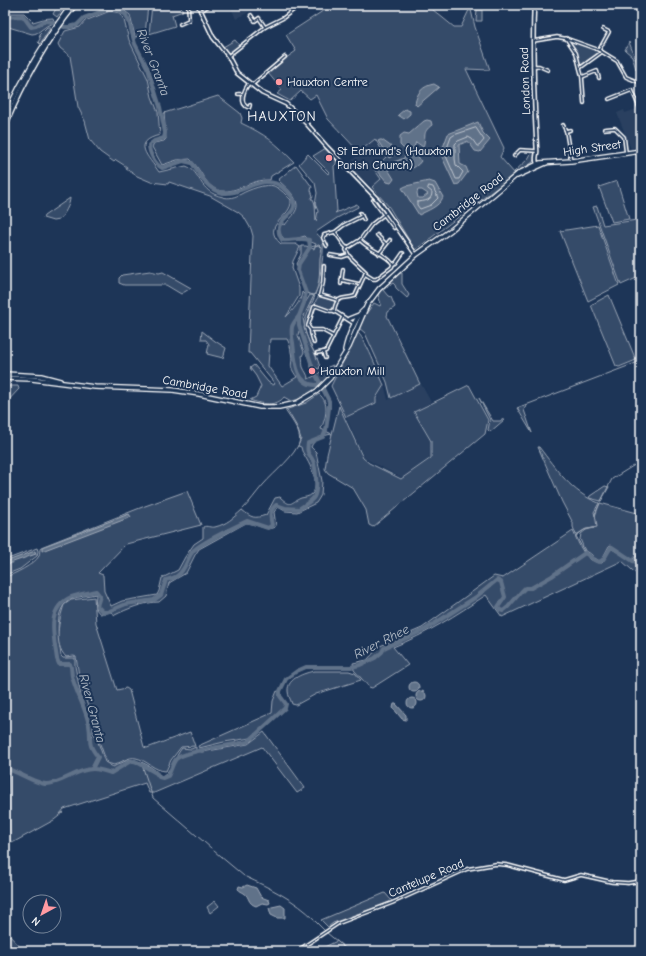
<svg xmlns="http://www.w3.org/2000/svg" width="646" height="956" font-family="'Comic Neue',sans-serif">
<style>
.built{fill:#2a4161}
.green{fill:#364b69;stroke:#9aa5b4;fill-rule:evenodd}
.water{fill:#617289;stroke:#a0aab8;fill-rule:evenodd}
.lines{fill:none;stroke-linecap:round;stroke-linejoin:round}
.shore{stroke:#c0c7d0;stroke-width:1}
.stream{stroke:#a0aab8;stroke-width:1}
.river{stroke:#617289;stroke-width:4}
.street-casing{stroke:#fff;stroke-width:4.5}
.secondary-casing{stroke:#fff;stroke-width:5.5}
.highway-casing{stroke:#fff;stroke-width:6}
.street{stroke:#1d3557;stroke-width:1.5}
.secondary{stroke:#1d3557;stroke-width:2.5}
.highway{stroke:#1d3557;stroke-width:3.5}
.poi-dot{fill:#ff9aa2;stroke:#1d3557;stroke-width:1.5}
.labels{text-anchor:middle;stroke-width:4;stroke-linejoin:round;paint-order:stroke}
.street-label{font-size:12px;fill:#fff;stroke:#1d3557}
.poi-label{font-size:12px;fill:#fff;stroke:#1d3557;text-anchor:start}
.water-label{font-size:13px;font-style:italic;fill:#b8c0ca;stroke:#1d3557}
.quarter-label{font-size:14px;letter-spacing:1px;fill:#fff;stroke:#1d3557}
</style>
<rect width="100%" height="100%" fill="#1d3557"/>
<filter id="ink" filterUnits="userSpaceOnUse"><feTurbulence type="fractalNoise" baseFrequency=".025" numOctaves="2"/><feDisplacementMap in="SourceGraphic" scale="8" xChannelSelector="R" yChannelSelector="G"/><feConvolveMatrix kernelMatrix="1 2 1 2 8 2 1 2 1" color-interpolation-filters="sRGB"/></filter>
<g filter="url(#ink)">
<g class="built">
<polygon points="230,5 261,5 236,19"/>
<polygon points="637,109 641,118 641,148 631,149 617,113 624,110 625,113"/>
<polygon points="374,140 385,157 374,169 381,179 372,187 347,165"/>
<polygon points="384,384 388,400 421,384 431,402 414,413 431,442 430,458 402,478 364,458 346,417 376,404 377,399"/>
</g>
<g class="green">
<polygon points="58,5 66,5 57,17 53,14"/>
<polygon points="114,5 148,5 145,35 135,37 130,15 122,9 113,6"/>
<polygon points="152,5 180,5 183,11 172,15 175,26 149,34"/>
<polygon points="332,5 427,5 454,27 461,27 469,10 471,10 475,27 490,70 466,69 504,148 500,157 515,174 415,250 389,207 372,187 381,179 374,169 386,157 375,139 359,152 328,119 316,95 310,99 301,91 290,101 277,94 282,90 268,73 275,66 296,51 286,35"/>
<polygon points="477,10 482,10 482,21 476,21"/>
<path d="M110,11L120,13L124,20L129,40L148,79L152,97L158,112L160,135C131,142 148,156 159,172L186,166C201,171 198,192 223,197C229,199 235,197 241,194C248,190 266,183 274,186C281,189 286,195 291,200C293,218 259,224 281,244H296L300,247L293,261L292,268L299,288V296L286,317C293,310 301,302 302,292L304,294L305,303L310,295L315,296L306,318L304,328L310,345L316,355L320,367L319,369L310,366C310,358 308,359 306,353C304,346 306,337 299,331L298,335L304,352L302,356C303,360 302,363 303,367C305,372 308,374 308,379L317,375L323,369L333,365C329,381 308,399 291,401L284,397C277,407 261,404 250,400L256,397L261,386L256,376L250,368L254,365L268,382L273,385L275,384L250,353H248L252,254L253,236L251,229L244,217L238,212L210,196L169,182L168,184L151,182L137,176L126,169L127,167L116,160L114,162L100,152L90,140L85,121L78,107L70,56L60,48L58,44L65,31L80,27L85,21ZM270,339H287C289,343 291,347 291,352C294,364 287,364 297,377L282,386L268,366Z"/>
<path d="M5,13H24L33,22C40,20 45,18 53,18L54,21L52,24C44,25 40,34 32,34L5,26Z"/>
<polygon points="47,27 51,27 40,44 38,42 40,39 39,35"/>
<polygon points="235,40 240,46 230,53 226,52 223,47"/>
<polygon points="569,40 600,52 599,54 589,59 581,65 577,53"/>
<polygon points="629,42 639,68 636,69 632,56 625,50"/>
<path d="M218,96L240,113L242,118L241,123C266,135 275,142 294,162L271,176L270,180C265,180 260,180 255,182C241,186 225,198 211,186C203,179 199,167 190,159L177,160L162,165L152,147L154,143L164,141L166,139L164,113Z"/>
<path d="M326,148L336,160V164L334,166L337,211L335,213L357,204L358,207L337,218L316,232C317,235 320,236 322,239C326,247 319,285 315,295C313,294 311,295 309,294C302,291 301,270 296,264L301,254V246H306L314,249L316,244L311,242L305,236L291,240L284,239L279,232L280,225L284,224L285,225C288,220 293,217 295,212C303,200 285,187 278,180L296,165L312,187L311,190L313,196L311,199H313L315,204L316,221L318,211L315,204L317,193L315,183L299,164L308,154L328,174L329,172L313,156Z"/>
<polygon points="532,152 534,152 535,158 533,162 516,174 514,172 528,159"/>
<polygon points="617,181 629,219 612,222 599,187"/>
<path d="M70,198C70,205 64,215 59,220L53,221L43,218L44,216Z"/>
<polygon points="597,206 603,225 637,220 641,230 641,276 621,285 593,207"/>
<polygon points="598,225 619,285 588,301 560,231"/>
<polygon points="150,271 159,273 163,272 191,288 181,294 166,285 124,285 119,283 119,278 122,275"/>
<polygon points="400,273 402,273 402,284 409,295 407,298 396,288 395,285 393,283 383,290 388,296 391,297 395,307 388,312 387,316 420,384 391,398 387,382 365,333 359,328 366,314 374,303 380,306 381,304 378,295 383,287"/>
<polygon points="609,295 636,360 619,367 616,366 591,305"/>
<polygon points="319,296 335,301 333,309 331,310 315,304 316,300"/>
<polygon points="202,331 215,341 226,348 223,358 207,354 209,344 206,340 201,340"/>
<path d="M357,332C365,337 379,375 384,385L376,398V403L346,417L331,386L343,362Z"/>
<path d="M469,385L488,420L485,434L373,527L369,525L366,510L353,488L328,473L325,469L327,455L332,434C324,435 314,439 311,447L316,452L322,481L321,495L318,500L316,503L297,512L285,511L278,507L274,512L276,526C267,533 256,523 246,523L199,549L195,555L186,573L169,583L166,596L159,602C144,602 127,609 115,615L111,612L100,614L95,608L96,594C88,596 79,596 72,599C52,607 59,640 61,656L63,658H75V666L82,701L92,735L98,742L105,762L113,767C117,765 123,762 128,760C139,758 156,769 162,777C169,774 176,755 182,748L191,749L196,747V751L202,752L248,744L264,732L305,788L297,793L262,747L154,793H149L145,783L64,809L60,814L64,812L54,820L14,842L10,841L7,687L5,660V577C13,575 35,564 39,556C40,553 39,550 41,547L145,506L187,491L201,525L126,544L98,573L103,575L104,591L111,606L122,601L157,595L159,591L162,578L178,570L185,557L194,544L203,538V527C207,525 210,528 215,527C227,524 233,518 242,510C252,518 254,519 266,515L275,498L280,497C292,508 289,503 301,498C305,497 309,497 312,494C322,483 307,460 302,451L301,447L298,446C304,434 291,420 285,410L306,403L319,394C330,403 326,417 321,429L332,434L339,406L363,458L369,463L401,479L431,458V441L414,412Z"/>
<polygon points="9,386 18,386 19,389 5,404 5,390"/>
<polygon points="479,398 493,421 500,421 504,419 504,420 490,432 488,430 490,420"/>
<polygon points="527,404 524,410 532,433 517,408"/>
<path d="M538,447H539C556,469 572,493 599,503L594,512L595,516L600,503L641,514V550L632,560L611,545L609,546L602,559L600,561C594,559 591,552 585,551L580,539L581,534L586,530L594,528L586,529L576,535L573,527V523L562,502Z"/>
<polygon points="605,486 609,487 601,501 589,498 590,496"/>
<path d="M573,531C579,544 585,563 602,563L607,556L609,550L612,549L634,562L641,564V578L622,561L502,617L486,595C456,615 427,634 393,647L408,665L372,688L369,687L354,670L353,663L367,660L380,646L422,628L494,576L503,578Z"/>
<polygon points="37,548 38,551 37,556 20,569 5,575 5,560"/>
<path d="M94,597L96,623L117,690L126,688L129,690L144,747L147,748L190,732L195,746L181,747L171,760L166,771C154,771 147,760 136,758C129,756 120,763 114,765L107,763L99,741L93,733V720L81,688L76,657L74,656L66,657C53,644 59,620 64,605L71,600Z"/>
<path d="M314,671H349L355,673L361,680L316,694L296,705L292,704C291,700 288,696 288,691C287,678 305,673 314,671Z"/>
<polygon points="277,691 279,692 279,695 285,703 285,707 251,738 224,742 199,748 198,746 272,713 273,701"/>
<polygon points="385,893 392,901 333,923 328,927 321,920"/>
<polygon points="215,901 219,906 210,913 207,907"/>
<polygon points="6,929 9,930 8,934 24,951 5,951"/>
<polygon points="337,941 344,948 338,951 316,951"/>
</g>
<g class="water">
<path d="M434,84L439,87L417,106L415,104C417,92 423,86 434,84Z"/>
<polygon points="405,109 410,111 410,114 404,119 398,115"/>
<path d="M427,120L431,121L432,125C421,133 427,136 423,147L416,142L411,155H417L421,161C415,170 403,172 394,166V162L404,158L407,152L400,145V136L404,133L409,134L424,121Z"/>
<polygon points="478,122 483,133 490,140 480,152 475,151 468,141 459,145 460,164 466,167 468,172 459,184 455,185 442,157 442,150 448,134"/>
<polygon points="380,140 382,140 396,150 397,153 389,158 378,141"/>
<polygon points="381,165 386,166 394,179 391,183 387,182 377,170 378,166"/>
<path d="M429,181L435,183L443,197C439,207 428,210 419,215L402,188L406,186ZM418,190H422L428,194L423,198H418L417,193Z"/>
<polygon points="129,514 131,517 42,551 42,547"/>
<polygon points="35,551 36,554 13,562 5,567 5,562"/>
<circle cx="414" cy="687" r="5"/>
<circle cx="421" cy="696" r="5"/>
<circle cx="412" cy="703" r="5"/>
<polygon points="394,704 396,704 406,715 406,720 402,719 393,708"/>
<path d="M247,885L256,888L261,897L269,900L270,903L268,904L262,903L256,906C247,903 250,897 244,893C242,892 240,891 238,889L239,886L243,887Z"/>
<polygon points="281,905 285,908 285,918 277,918 271,915 269,908 272,907"/>
</g>
<g class="lines">
<g class="shore">
<polygon points="476,128 484,140 479,146 477,146 472,139 468,137 458,141 455,144 455,159 456,165 463,172 459,179 456,179 446,156 446,151 451,137 454,135"/>
<path d="M429,186L433,187L438,198L431,205L420,209L417,205V202C425,201 432,201 432,192L428,189Z"/>
</g>
<g class="stream">
<polyline points="310,247 319,245 322,248 320,259 319,285 303,318 306,334 317,359"/>
<polyline points="518,408 641,361"/>
<polyline points="601,501 612,479 641,461"/>
<path d="M243,509C250,502 256,493 263,485C276,470 294,458 301,439L297,427L287,410"/>
<polyline points="585,553 576,536 584,530 597,527 595,514 600,503"/>
<polyline points="633,561 641,551"/>
<polyline points="142,765 153,798 211,848"/>
<polyline points="214,851 244,876"/>
<polyline points="534,874 564,881 581,876 587,877"/>
<path d="M246,877C268,887 297,901 314,919"/>
<polyline points="614,883 628,885 640,882"/>
<polyline points="315,921 325,931"/>
<polyline points="327,933 349,951"/>
</g>
<g class="river">
<path d="M5,17L23,16L31,27L36,26L45,21L53,22L64,27H69L77,25L84,18L109,9L119,10L126,15L129,22L135,44L148,69L160,107L165,133L164,138L154,141L149,145C149,153 155,164 162,168L183,161L192,163C199,173 206,188 219,192C240,199 262,170 283,188C286,191 290,194 292,197C303,217 268,217 282,240C291,241 300,237 309,240L310,247L299,264L298,271L306,293L304,303L299,316V325L313,369L329,401V408L326,430L323,437L308,443C306,456 310,453 314,463C316,471 318,490 314,497C311,502 304,505 299,509L285,508L276,505C269,511 270,516 272,525L268,528L247,521C233,528 206,540 194,550C187,557 186,570 177,576C174,578 169,579 166,580L161,595L154,600L126,604L107,612H103L97,606L100,596L96,591C88,593 79,594 71,597C45,609 54,636 57,659L59,664H70C72,668 71,671 72,676C76,693 86,708 89,725C92,742 86,742 98,757L92,769"/>
<path d="M299,316C296,320 293,323 292,327C291,332 292,338 293,343C295,359 295,386 317,385L320,383"/>
<path d="M5,768C16,771 37,784 46,784C62,784 76,769 93,769C99,769 105,771 111,773L129,762L135,761L156,773L159,777L163,778L168,776C171,771 172,764 176,759C183,752 234,744 247,742L251,739L285,708L286,704L280,696V691L286,679L297,671L306,667H351L360,665L375,658L382,652L384,648L426,629L476,597L497,580L501,582L505,597L498,607L500,610L503,611L508,607L521,592L525,588H531L552,576L585,553C589,555 592,559 596,561C604,565 607,550 612,547L633,561L641,563"/>
</g>
<g class="street-casing">
<g id="street">
<polyline points="200,11 210,5"/>
<polyline points="251,15 255,21 259,18 265,27"/>
<polyline points="180,24 189,20 188,5"/>
<polyline points="566,38 576,53 582,77 584,103"/>
<polyline points="533,41 557,37 568,39 599,50 617,61 626,77 641,83"/>
<polyline points="599,50 609,32 603,29"/>
<polyline points="228,56 265,27 283,18 300,5"/>
<polyline points="533,66 539,66 548,70"/>
<polyline points="580,68 602,52"/>
<polyline points="582,77 597,71 599,78"/>
<path d="M249,83C244,90 238,104 249,108L250,105"/>
<polyline points="252,85 285,57"/>
<polyline points="238,94 243,94"/>
<polyline points="609,99 632,90 641,112"/>
<polyline points="563,125 566,131 571,161"/>
<polyline points="604,129 615,128 624,137 626,153"/>
<polyline points="566,131 570,130"/>
<polyline points="514,156 520,150 537,151"/>
<polyline points="373,200 394,228"/>
<polyline points="360,213 364,220"/>
<polyline points="335,232 344,245 347,248"/>
<polyline points="377,235 386,244"/>
<path d="M360,240C369,250 385,253 393,264L392,267L376,279H373L365,274"/>
<polyline points="327,246 323,238 324,235 335,232 344,225 362,216"/>
<path d="M347,248L346,250L350,257L366,272L355,296C343,300 337,294 334,311L353,323"/>
<polyline points="347,248 360,240 372,224 386,213"/>
<polyline points="379,254 390,240"/>
<polyline points="330,255 342,257 348,255"/>
<polyline points="393,264 396,263 403,253"/>
<polyline points="324,266 323,283 320,295 337,300"/>
<polyline points="341,280 359,284"/>
<polyline points="341,284 343,269"/>
<polyline points="311,330 311,333 314,343"/>
<polyline points="333,336 322,330 311,330 308,326 314,307 316,306 330,311 334,311"/>
<polyline points="317,353 323,352"/>
<polyline points="325,358 323,352 326,351 343,317"/>
<polyline points="297,951 339,923 392,903 467,869 496,864 507,865 564,880 581,875 612,882 628,883 641,881"/>
</g>
</g>
<g class="secondary-casing">
<g id="secondary">
<polyline points="198,5 213,37 228,56 237,73 262,93 286,104 306,123 327,147 379,201 416,255"/>
<path d="M534,5C532,54 534,102 537,151C537,156 534,160 538,165"/>
</g>
</g>
<g class="highway-casing">
<g id="highway">
<path d="M5,116C23,77 45,40 71,5"/>
<path d="M5,126C23,83 46,41 75,5"/>
<polyline points="517,176 546,163"/>
<polyline points="349,319 359,315"/>
<path d="M345,350C347,340 355,317 364,310"/>
<polyline points="5,374 41,376 60,381"/>
<polyline points="5,378 32,379 95,387 173,390 199,394 260,407 279,407 297,403 317,391 330,378 349,347 367,305 379,289 416,255 451,230 519,173 540,163 571,161 641,151"/>
<polyline points="5,771 5,851"/>
</g>
</g>
<use href="#street" class="street"/>
<use href="#secondary" class="secondary"/>
<use href="#highway" class="highway"/>
</g>
</g>
<g class="poi-dot">
<circle cx="279" cy="82" r="4"/>
<circle cx="329" cy="158" r="4"/>
<circle cx="312" cy="371" r="4"/>
</g>
<g class="labels">
<g class="street-label">
<text transform="translate(525 81) rotate(-92)" y="4">London Road</text>
<text transform="translate(592 148) rotate(-8)" y="4">High Street</text>
<text transform="translate(468 202) rotate(-38)" y="4">Cambridge Road</text>
<text transform="translate(205 387) rotate(10)" y="4">Cambridge Road</text>
<text transform="translate(426 878) rotate(-23)" y="4">Cantelupe Road</text>
</g>
<g class="poi-label">
<text x="287" y="86">Hauxton Centre</text>
<text x="337" y="155">St Edmund's (Hauxton<tspan x="337" dy="14">Parish Church)</tspan></text>
<text x="320" y="375">Hauxton Mill</text>
</g>
<g class="water-label">
<text transform="translate(154 62) rotate(69)" y="5">River Granta</text>
<text transform="translate(381 641) rotate(-27)" y="5">River Rhee</text>
<text transform="translate(93 708) rotate(75)" y="5">River Granta</text>
</g>
<g class="quarter-label">
<text x="282" y="121">HAUXTON</text>
</g>
</g>
<rect width="646" height="956" fill="none" stroke="#1d3557" stroke-width="20"/>
<rect x="10" y="10" width="626" height="936" fill="none" stroke="#fff" stroke-width="1.5" filter="url(#ink)"/>
<g transform="translate(42 914) rotate(220)"><circle r="19" fill="#1d3557" stroke="#77869a"/>
<path d="M0-3L7 15L0 10L-7 15Z" fill="#ff9aa2"/>
<text y="-6" font-size="11" font-weight="bold" text-anchor="middle" fill="#ffffff">N</text>
</g>
</svg>
